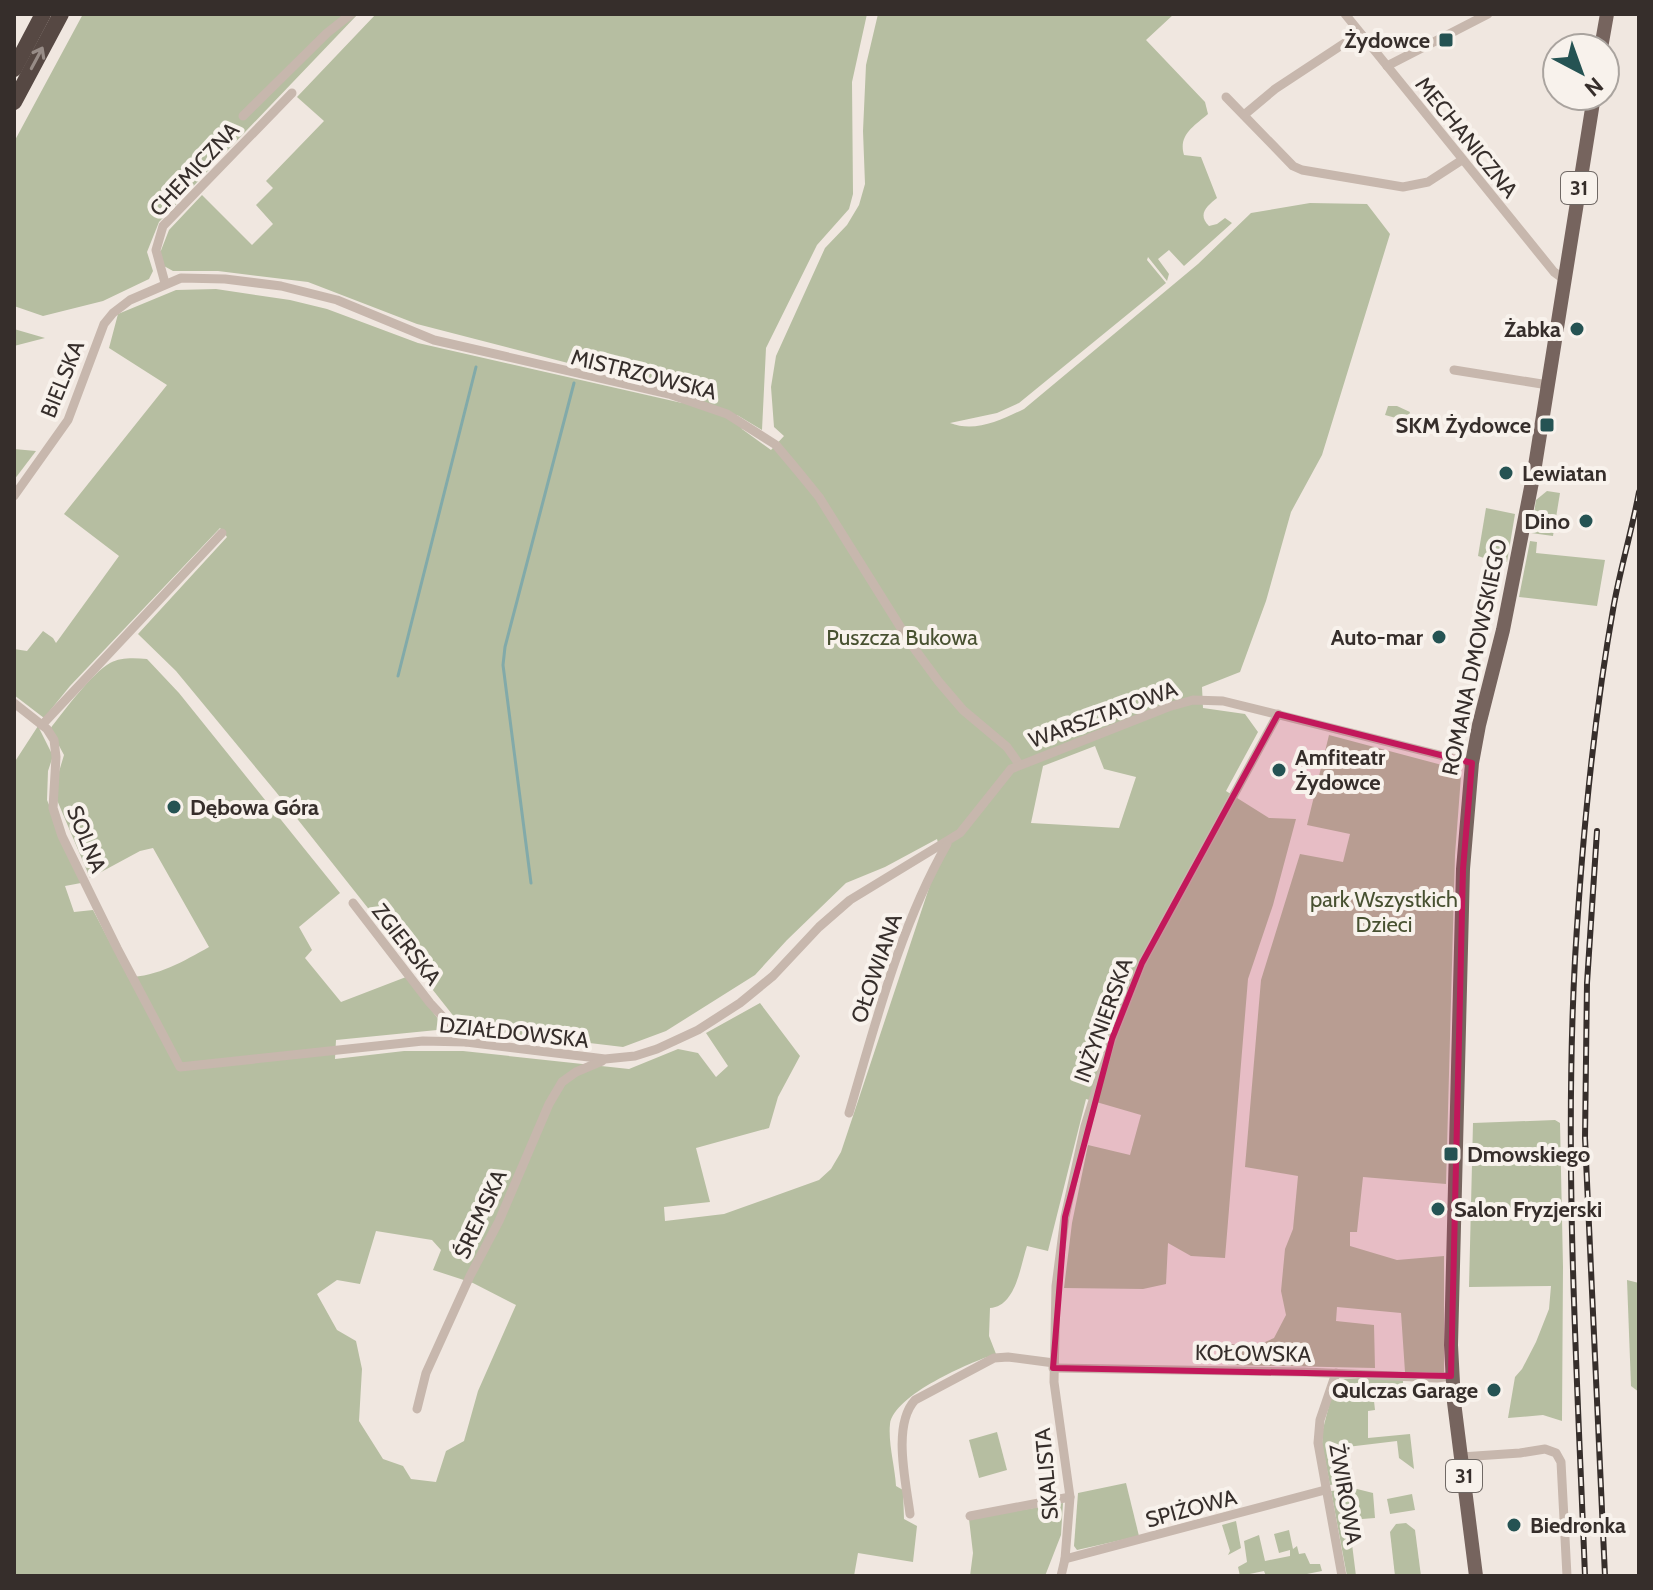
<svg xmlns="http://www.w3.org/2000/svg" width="1653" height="1590" font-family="Cabin,sans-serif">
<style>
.green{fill:#b6bea1;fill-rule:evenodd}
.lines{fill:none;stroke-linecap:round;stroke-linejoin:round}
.stream{stroke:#82aaa9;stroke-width:3}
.street{stroke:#c7b7ad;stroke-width:9}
.primary{stroke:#76645e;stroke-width:14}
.highway{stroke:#564843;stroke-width:16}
.rail-casing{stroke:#362e2b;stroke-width:6}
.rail{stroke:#f8f2ec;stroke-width:3;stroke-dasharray:9;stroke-linecap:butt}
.oneway{stroke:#978c87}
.marked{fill:#c2185b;fill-opacity:0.2;stroke:#c2185b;stroke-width:6;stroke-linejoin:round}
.poi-dot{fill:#255353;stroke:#f8f2ec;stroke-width:3}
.labels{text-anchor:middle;stroke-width:8;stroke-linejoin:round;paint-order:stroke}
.shield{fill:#f8f2ec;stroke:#706965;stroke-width:2}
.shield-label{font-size:20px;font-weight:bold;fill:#362e2b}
.poi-label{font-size:22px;font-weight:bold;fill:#362e2b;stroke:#f8f2ec;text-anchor:end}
.street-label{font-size:22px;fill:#362e2b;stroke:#f8f2ec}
.park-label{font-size:22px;fill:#485131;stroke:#f8f2ec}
</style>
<rect width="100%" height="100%" fill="#f0e7e0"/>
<g class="green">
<polygon points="83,14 358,14 159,222 147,252 153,271 149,279 103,301 43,316 14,306 14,142"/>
<path d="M376,14H867L852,82L853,194L849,209L817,245L766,348L762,430L737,415L742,429L771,450L784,436L774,427L771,387L776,356L825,248L847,225L859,205L865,184L863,131L866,65L878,14H1174L1146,40L1205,102L1208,114C1194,126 1178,135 1184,155L1201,157L1217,198C1207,206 1197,214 1209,226L1217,224L1225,218L1232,223L1184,266L1169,250L1158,259L1169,274L1167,281L1148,257L1147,260L1166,283L1019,403L997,413L950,423C975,433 1001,420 1024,409L1198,264L1251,213L1310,203L1367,204L1390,234L1322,455L1291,512L1266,601L1240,672L1202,687L1203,708L1245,714L1258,732L1226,791L1269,818L1296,819L1273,905L1248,979L1225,1258L1191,1256L1168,1243L1166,1284L1143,1289L1064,1288L1072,1223L1088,1145L1130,1155L1141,1115L1086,1099L1048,1251L1027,1246C1020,1267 1016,1306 990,1308L989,1336L996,1354C970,1362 894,1395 890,1424C888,1443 895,1467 896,1486L903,1490L904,1519L917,1526L913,1562L858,1553L854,1576H14V763L38,726L53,756L48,771L47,800L81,883L65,886L74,912L93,910L128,977C157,977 184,961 209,947L153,848L140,851L90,878L57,800L58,775L64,755L50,729C63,712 92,673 110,663C121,657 135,658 147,659L179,693L340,893L299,927L312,950L305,958L341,1002L406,977L442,1024L437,1030L336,1040L335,1059L404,1051H463L629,1069L678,1049L698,1053L716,1077L728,1066L706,1033L760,1003L800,1056L778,1097L769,1128L696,1148L710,1202L664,1207L665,1221L724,1214L819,1180L831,1169L841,1152L931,882L942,857L937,839L885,867L846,883L787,940L755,975L666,1031L623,1047L463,1028L276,792L176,671L138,634L227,537L220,528L70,686L44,718L14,695V649L27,651L43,631L53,638L56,643L119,556L64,514L167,385L109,348L118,314L176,290L216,289L290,300L327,309L418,343L682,403L680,392L417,324L308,282L218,271H173L164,266L160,253L169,230L202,195L252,245L273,224L256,205L273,188L266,181L324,121L297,97ZM1095,746L1104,769L1136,777L1119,828L1031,823L1043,766ZM376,1231L432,1240L441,1250L433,1270L473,1283L516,1305L478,1391L464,1441L446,1451L436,1482L411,1479L403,1466L383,1459L359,1421L362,1369L356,1341L337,1330L317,1294L337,1280L360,1284Z"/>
<polygon points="14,329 45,338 14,346"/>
<polygon points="1388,406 1397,406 1410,412 1407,421 1385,415"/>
<polygon points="14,449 36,451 14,480"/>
<polygon points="1547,491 1560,493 1553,536 1531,533 1536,500"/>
<polygon points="1486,508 1515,514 1507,562 1496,562 1478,556"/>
<polygon points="1530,541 1537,542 1536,553 1605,560 1597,606 1519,597"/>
<polygon points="1329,735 1457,769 1461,776 1455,855 1446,1184 1363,1177 1357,1232 1350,1232 1350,1246 1397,1260 1444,1256 1444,1373 1405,1372 1401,1313 1337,1307 1336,1321 1374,1325 1375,1368 1228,1365 1229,1344 1256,1346 1274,1338 1286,1315 1281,1291 1285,1249 1293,1229 1298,1176 1245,1167 1261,980 1300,854 1343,862 1350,834 1307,825"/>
<polygon points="1555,1120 1560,1123 1563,1267 1562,1421 1543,1415 1508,1418 1515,1377 1522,1369 1536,1342 1549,1309 1551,1286 1469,1287 1473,1123"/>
<polygon points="1627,1280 1639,1283 1639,1392 1631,1386"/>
<polygon points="1338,1379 1403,1379 1403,1396 1397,1396 1396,1400 1374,1401 1375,1410 1368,1411 1368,1438 1410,1434 1414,1469 1399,1458 1397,1441 1347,1447 1348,1464 1354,1481 1330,1485 1322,1445 1323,1429 1335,1382"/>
<polygon points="997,1432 1007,1470 979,1478 969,1440"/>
<polygon points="1126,1483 1139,1536 1077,1550 1074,1546 1078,1493"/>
<polygon points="1357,1489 1373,1493 1375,1518 1349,1520 1356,1576 1347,1576 1331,1491"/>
<polygon points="1412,1494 1415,1510 1390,1514 1387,1499"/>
<polygon points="1063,1503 1061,1535 1045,1576 970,1576 973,1553 969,1519"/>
<polygon points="1236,1521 1241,1548 1228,1555 1230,1551 1222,1525"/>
<polygon points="1406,1523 1415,1530 1421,1576 1395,1576 1390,1532 1396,1524"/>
<polygon points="1289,1530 1293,1549 1297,1546 1299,1554 1305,1553 1310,1564 1320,1564 1322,1571 1297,1576 1266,1576 1264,1571 1240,1576 1238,1567 1247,1562 1244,1541 1259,1535 1265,1561 1290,1556 1290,1550 1279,1553 1274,1534"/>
</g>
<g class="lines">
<g class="stream">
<polyline points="398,676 476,367"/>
<polyline points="531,883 503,665 505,647 574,383"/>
</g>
<g class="street">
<polyline points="1345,14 1554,272 1565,280"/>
<polyline points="1387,66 1488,14"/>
<polyline points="1226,97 1293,166 1302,170 1403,187 1428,182 1462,160"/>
<polyline points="1244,115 1275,89 1360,33"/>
<polyline points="243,116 327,33 351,14"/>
<polyline points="165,283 156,250 163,226 292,93"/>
<polyline points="1454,370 1548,385"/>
<polyline points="14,496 68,420 104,324 113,313 130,300 181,278 225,279 281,286 337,300 434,340 669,394 727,414 776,445 797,470 819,497 911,644 939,682 963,710 1007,747 1019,764"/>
<polyline points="14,703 47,729 54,740 56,757 53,808 62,836 117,948 180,1067 423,1041 466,1042 605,1059 635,1056 657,1049 698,1030 740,1003 773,976 819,927 850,900 960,833 1011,769 1168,707 1193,700 1223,701 1472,763"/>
<polyline points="42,725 222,533"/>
<polyline points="353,903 430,1003 466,1042"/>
<path d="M849,1113C876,1022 900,926 947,844"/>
<polyline points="1053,1368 1305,1372 1437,1378 1451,1376"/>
<polyline points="1336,1373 1320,1420 1318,1443 1342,1576"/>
<polyline points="417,1409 426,1373 470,1276 499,1221 549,1104 562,1082 576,1072 602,1061"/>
<polyline points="1461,1457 1520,1453 1545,1449 1556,1453 1561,1462 1567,1576"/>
<path d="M910,1514C906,1482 892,1425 915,1400L994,1358L1008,1357L1054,1363"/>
<polyline points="970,1516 1070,1497"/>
<polyline points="1065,1559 1325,1490"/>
<polyline points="1061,1576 1065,1559 1070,1497 1054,1382 1056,1286 1065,1217 1085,1126 1112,1039 1142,963 1278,714"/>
</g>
<g class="primary">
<polyline points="1601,48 1607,14"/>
<polyline points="1476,1576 1454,1402 1451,1345 1463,869 1472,763 1479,725 1503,630 1534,472 1594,96"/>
</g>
<g class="highway">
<polyline points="14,69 43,14"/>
<polyline points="14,102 61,14"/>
</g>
<g class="rail-casing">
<g id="rail">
<polyline points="1597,831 1587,983 1585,1138 1605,1576"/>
<path d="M1585,1576C1577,1370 1564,1165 1575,959C1582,840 1593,721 1614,604C1621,566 1632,530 1639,492"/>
</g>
</g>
<use href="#rail" class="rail"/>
</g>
<defs><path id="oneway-shaft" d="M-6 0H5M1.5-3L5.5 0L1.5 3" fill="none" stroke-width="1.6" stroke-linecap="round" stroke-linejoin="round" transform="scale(2)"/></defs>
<use class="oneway" href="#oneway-shaft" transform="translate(37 58) rotate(-62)"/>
<path class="marked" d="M1278,714L1472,763L1463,869L1451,1376L1053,1368L1065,1217L1112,1039L1142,963Z"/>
<g class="poi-dot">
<rect x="1438" y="32" width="16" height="16" rx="4"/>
<circle cx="1577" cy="329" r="8"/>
<rect x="1539" y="417" width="16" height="16" rx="4"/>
<circle cx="1506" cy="473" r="8"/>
<circle cx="1586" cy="521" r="8"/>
<circle cx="1439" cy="637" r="8"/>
<circle cx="1279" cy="770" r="8"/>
<circle cx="174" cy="807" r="8"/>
<rect x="1443" y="1146" width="16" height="16" rx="4"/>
<circle cx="1438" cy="1209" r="8"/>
<circle cx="1494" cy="1390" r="8"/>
<circle cx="1514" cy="1525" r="8"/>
</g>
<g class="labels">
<g class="shield">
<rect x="1561" y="172" width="36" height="32" rx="6"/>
<rect x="1446" y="1460" width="36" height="32" rx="6"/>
</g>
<g class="shield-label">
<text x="1579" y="195">31</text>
<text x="1464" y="1483">31</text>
</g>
<g class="poi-label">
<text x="1430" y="48">Żydowce</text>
<text x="1561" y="337">Żabka</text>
<text x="1531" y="433">SKM Żydowce</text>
<text x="1522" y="481" text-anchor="start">Lewiatan</text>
<text x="1570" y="529">Dino</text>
<text x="1423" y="645">Auto-mar</text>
<text x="1295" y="765" text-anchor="start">Amfiteatr<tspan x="1295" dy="25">Żydowce</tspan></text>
<text x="190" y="815" text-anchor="start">Dębowa Góra</text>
<text x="1467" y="1162" text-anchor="start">Dmowskiego</text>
<text x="1454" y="1217" text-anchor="start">Salon Fryzjerski</text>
<text x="1478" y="1398">Qulczas Garage</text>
<text x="1530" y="1533" text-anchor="start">Biedronka</text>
</g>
<g class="street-label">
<text transform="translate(1467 137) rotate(51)" y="8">MECHANICZNA</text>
<text transform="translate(194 169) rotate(-47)" y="8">CHEMICZNA</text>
<text transform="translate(644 374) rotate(14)" y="8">MISTRZOWSKA</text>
<text transform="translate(62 379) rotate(-68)" y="8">BIELSKA</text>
<text transform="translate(1474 657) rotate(-78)" y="8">ROMANA DMOWSKIEGO</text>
<text transform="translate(1103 714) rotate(-20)" y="8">WARSZTATOWA</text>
<text transform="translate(87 839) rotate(68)" y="8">SOLNA</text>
<text transform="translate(407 944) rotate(52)" y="8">ZGIERSKA</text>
<text transform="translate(876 968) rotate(-71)" y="8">OŁOWIANA</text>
<text transform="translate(1103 1020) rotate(-70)" y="8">INŻYNIERSKA</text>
<text transform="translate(514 1032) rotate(6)" y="8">DZIAŁDOWSKA</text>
<text transform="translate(480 1214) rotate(-65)" y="8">ŚREMSKA</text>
<text transform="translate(1253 1353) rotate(1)" y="8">KOŁOWSKA</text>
<text transform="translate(1046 1474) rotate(-95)" y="8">SKALISTA</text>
<text transform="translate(1346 1494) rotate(80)" y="8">ŻWIROWA</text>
<text transform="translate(1191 1508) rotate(-15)" y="8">SPIŻOWA</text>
</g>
<g class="park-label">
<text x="902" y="645">Puszcza Bukowa</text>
<text x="1384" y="907">park Wszystkich<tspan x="1384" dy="25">Dzieci</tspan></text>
</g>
</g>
<rect width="1653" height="1590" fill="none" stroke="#362e2b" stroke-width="32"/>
<g transform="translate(1581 72) rotate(139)"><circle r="38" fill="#f8f2ec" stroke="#aaa49f" stroke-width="2"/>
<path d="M0-6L14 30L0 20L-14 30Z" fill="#255353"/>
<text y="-12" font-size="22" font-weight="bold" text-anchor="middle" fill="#362e2b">N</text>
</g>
</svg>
